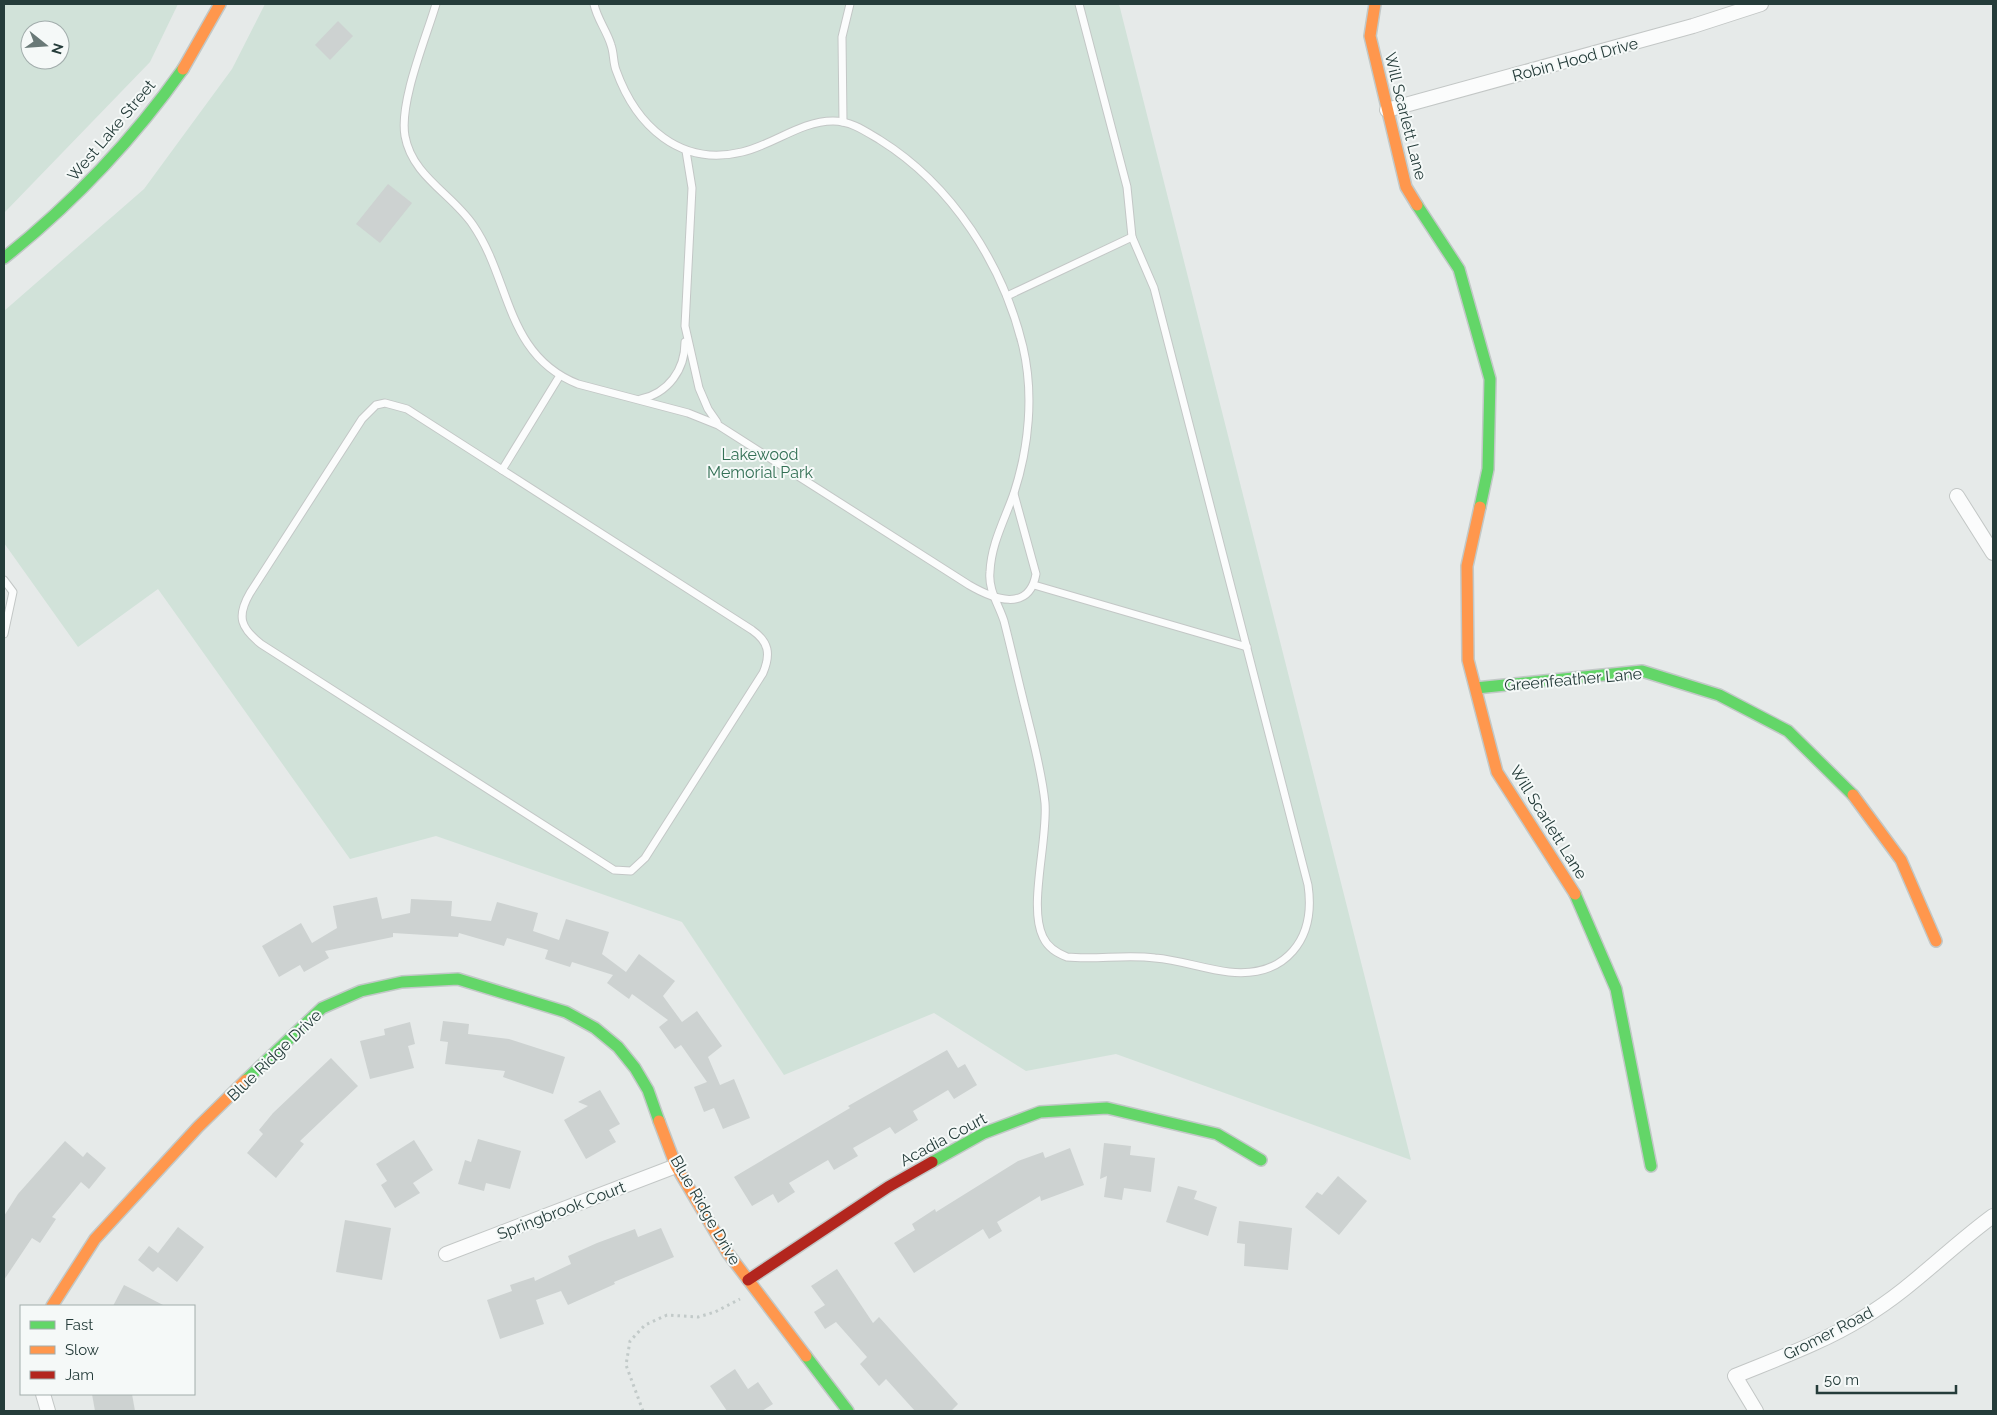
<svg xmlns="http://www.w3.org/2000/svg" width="1997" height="1415" font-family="Raleway,sans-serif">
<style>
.green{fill:#d1e2d9;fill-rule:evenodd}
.building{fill:#cdd2d1}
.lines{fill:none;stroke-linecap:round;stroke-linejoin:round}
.lane-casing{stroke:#c3c7c6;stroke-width:9}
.street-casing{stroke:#c3c7c6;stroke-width:16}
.fast-casing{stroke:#c2c8c7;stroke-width:14}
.slow-casing{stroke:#c2c8c7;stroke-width:14}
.jam-casing{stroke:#c2c8c7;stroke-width:14}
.path{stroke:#c2cac9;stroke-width:3;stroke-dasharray:2.5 4;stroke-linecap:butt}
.lane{stroke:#fbfcfc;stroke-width:7}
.street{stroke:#fbfcfc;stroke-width:14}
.fast{stroke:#63d668;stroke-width:11}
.slow{stroke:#ff974d;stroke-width:11}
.jam{stroke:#b3261e;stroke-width:11}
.labels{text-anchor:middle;stroke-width:4;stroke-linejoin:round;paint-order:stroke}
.street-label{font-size:16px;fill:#253c3a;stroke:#f5f9f8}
.park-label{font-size:16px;fill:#337055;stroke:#f5f9f8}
</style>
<rect width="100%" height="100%" fill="#e6eae9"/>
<g class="green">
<path d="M4,4H178L150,62L4,213ZM30,30H60V60H30Z"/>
<polygon points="265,4 1119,4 1411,1160 1116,1054 1026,1071 934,1013 784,1075 682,922 436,836 350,859 158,589 78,647 4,543 4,311 144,189 232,69"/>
</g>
<g class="building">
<polygon points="338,21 353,36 330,60 315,45"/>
<polygon points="388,184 412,203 380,243 356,224"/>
<polygon points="377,897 382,919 410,913 411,899 452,901 451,916 491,921 497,902 538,913 533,931 559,940 566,919 609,932 602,954 626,972 639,954 675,981 663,996 682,1022 697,1011 722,1046 708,1057 720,1085 734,1079 750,1118 723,1129 714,1108 704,1112 694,1087 707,1082 681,1045 675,1049 659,1027 668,1020 632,994 629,999 607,983 613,975 572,962 570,967 545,959 548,950 507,938 504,946 459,933 458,937 393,933 393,937 325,951 329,958 304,972 300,965 279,977 262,946 301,923 312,943 337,928 333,906"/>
<polygon points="443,1021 469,1024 468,1034 509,1039 565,1057 553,1094 503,1077 505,1071 445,1064 448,1042 440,1041"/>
<polygon points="410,1022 415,1044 408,1046 414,1068 370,1079 360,1041 385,1035 384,1029"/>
<polygon points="947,1050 958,1068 965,1064 977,1085 954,1099 948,1090 913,1111 918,1120 895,1134 890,1127 853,1148 858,1156 834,1170 828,1160 789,1183 795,1192 778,1203 773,1194 752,1206 734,1177 850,1108 848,1106"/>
<polygon points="331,1058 358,1086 300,1141 304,1144 276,1178 247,1153 263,1134 259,1130 273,1113"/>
<polygon points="600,1090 620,1124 609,1130 616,1142 586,1159 564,1120 588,1106 578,1102"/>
<polygon points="478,1139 521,1151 510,1189 486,1183 484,1191 458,1184 465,1160 471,1162"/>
<polygon points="414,1140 433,1170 413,1183 420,1193 395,1208 381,1185 387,1181 376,1164"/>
<polygon points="65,1141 83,1157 87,1152 106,1168 89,1189 81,1182 52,1217 56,1219 40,1243 32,1238 4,1280 4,1216 18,1194"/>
<polygon points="1104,1143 1131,1146 1130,1155 1155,1158 1151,1192 1124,1188 1122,1200 1104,1197 1107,1176 1100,1179"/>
<polygon points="1070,1148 1084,1185 1041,1201 1040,1196 997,1222 1002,1231 989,1239 983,1229 914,1273 894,1243 915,1230 912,1224 935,1209 936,1212 1018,1161 1043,1152 1045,1158"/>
<polygon points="1338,1176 1367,1201 1339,1235 1305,1207 1317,1192 1322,1195"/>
<polygon points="1178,1186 1197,1191 1194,1199 1217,1207 1208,1236 1166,1222"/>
<polygon points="345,1220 391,1228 382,1280 336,1272"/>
<polygon points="1239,1221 1292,1228 1288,1270 1244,1266 1245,1244 1237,1243"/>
<polygon points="178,1227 204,1247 177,1282 158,1267 153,1272 138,1260 149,1246 158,1253"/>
<polygon points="661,1228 674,1257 614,1282 615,1284 568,1305 561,1291 536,1300 544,1324 500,1339 487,1300 512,1291 510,1285 534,1277 535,1281 571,1264 568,1256 597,1243 635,1229 638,1237"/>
<polygon points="837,1269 873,1323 879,1317 958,1404 951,1411 915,1411 886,1379 879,1386 860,1364 867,1357 836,1322 825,1329 814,1312 825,1305 811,1286"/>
<polygon points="124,1285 130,1288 165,1306 113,1306"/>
<polygon points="735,1369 748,1389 758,1382 773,1404 762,1411 727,1411 710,1386"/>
<polygon points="92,1394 132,1394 135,1411 95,1411"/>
</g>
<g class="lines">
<g class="lane-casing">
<g id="lane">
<path d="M436,4C426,38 399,102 405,136C412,176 452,194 473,225C511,280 505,355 578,384L688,413L718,425L969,585C993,599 1029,613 1036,574L1014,494"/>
<path d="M594,4C597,19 607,31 611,45C614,53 613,62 616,70C636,126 680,167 742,152C773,145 801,121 833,121C851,121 865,131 880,140C952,185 1003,264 1023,347C1034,394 1029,447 1014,493C1005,519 991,544 990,572C988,590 999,605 1004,621C1012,652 1019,684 1027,715C1034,744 1042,773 1045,803C1048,840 1028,907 1043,937C1048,948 1057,953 1067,957C1096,960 1126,954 1155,958C1180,960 1204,969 1229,972C1286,978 1316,939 1308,885L1154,288L1132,237L1127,187L1079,4"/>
<polyline points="843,122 842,37 850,4"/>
<polyline points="686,151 692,188 685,326 699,388 708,409 717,422"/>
<polyline points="1007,296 1132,237"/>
<path d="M641,399C668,393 685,370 685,342"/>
<path d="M385,403L407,409L752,630C769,642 771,654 763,673L645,858L631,871L614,870L261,644C241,628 236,617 250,593L362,419L376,405Z"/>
<polyline points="502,470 559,377"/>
<polyline points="4,580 13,592 4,634"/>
<polyline points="1034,585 1247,647"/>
</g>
</g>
<g class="street-casing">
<g id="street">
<polyline points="1387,110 1693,26 1761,4"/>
<polyline points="1957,496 1993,553"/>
<polyline points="446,1254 676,1166"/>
<polyline points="43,1394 48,1411"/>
<path d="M1756,1411L1735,1376C1779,1358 1824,1342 1864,1317C1911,1289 1949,1248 1993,1216"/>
</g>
</g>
<g class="fast-casing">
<g id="fast">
<polyline points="1417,205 1459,269 1490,379 1488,469 1480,507"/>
<path d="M4,258C73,203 132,141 183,69"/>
<polyline points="1476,688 1642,671 1719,695 1788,731 1853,795"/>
<polyline points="1575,894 1616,989 1651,1166"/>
<polyline points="246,1080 322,1008 361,991 402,982 458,979 566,1012 595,1028 618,1047 635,1068 648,1090 659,1121"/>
<polyline points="932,1162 984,1133 1040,1112 1107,1108 1217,1134 1261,1160"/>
<polyline points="806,1356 848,1411"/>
</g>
</g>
<g class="slow-casing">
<g id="slow">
<polyline points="1375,4 1370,36 1406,187 1417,205"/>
<polyline points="183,69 220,4"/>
<polyline points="1480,507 1467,566 1468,660 1497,772 1575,894"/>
<polyline points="1853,795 1901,860 1936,941"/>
<polyline points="659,1121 676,1166 727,1252 806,1356"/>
<polyline points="52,1306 95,1239 198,1127 246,1080"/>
</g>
</g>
<g class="jam-casing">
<polyline id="jam" points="748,1280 888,1187 932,1162"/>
</g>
<polyline class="path" points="643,1411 626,1365 630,1341 645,1325 667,1315 698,1317 715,1312 740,1299"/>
<use href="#lane" class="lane"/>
<use href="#street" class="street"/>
<use href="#fast" class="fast"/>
<use href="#slow" class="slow"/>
<use href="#jam" class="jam"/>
</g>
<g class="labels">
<g class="street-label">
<text transform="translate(1575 59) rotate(-15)" y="6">Robin Hood Drive</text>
<text transform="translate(1406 116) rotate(76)" y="6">Will Scarlett Lane</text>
<text transform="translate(111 130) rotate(-50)" y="6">West Lake Street</text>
<text transform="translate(1573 679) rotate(-5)" y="6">Greenfeather Lane</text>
<text transform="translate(1549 822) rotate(58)" y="6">Will Scarlett Lane</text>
<text transform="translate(274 1055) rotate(-44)" y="6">Blue Ridge Drive</text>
<text transform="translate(943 1139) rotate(-28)" y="6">Acadia Court</text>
<text transform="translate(561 1210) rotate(-21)" y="6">Springbrook Court</text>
<text transform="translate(706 1210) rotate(60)" y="6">Blue Ridge Drive</text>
<text transform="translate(1828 1333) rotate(-27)" y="6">Gromer Road</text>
</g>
<g class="park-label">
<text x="760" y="460">Lakewood<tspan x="760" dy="18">Memorial Park</tspan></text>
</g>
</g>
<rect width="1997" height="1415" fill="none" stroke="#253c3a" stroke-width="10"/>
<rect x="20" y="1305" width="175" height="90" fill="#f5f9f8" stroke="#a2adac"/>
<rect x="30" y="1321" width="25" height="8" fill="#63d668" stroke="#a2adac"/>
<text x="65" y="1330" font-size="15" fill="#253c3a">Fast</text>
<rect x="30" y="1346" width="25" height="8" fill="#ff974d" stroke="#a2adac"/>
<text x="65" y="1355" font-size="15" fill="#253c3a">Slow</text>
<rect x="30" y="1371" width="25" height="8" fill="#b3261e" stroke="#a2adac"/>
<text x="65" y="1380" font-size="15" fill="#253c3a">Jam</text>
<g transform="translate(45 45) rotate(107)"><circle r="24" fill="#f5f9f8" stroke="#a2adac"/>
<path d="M0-4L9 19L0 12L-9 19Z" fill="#697977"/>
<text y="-8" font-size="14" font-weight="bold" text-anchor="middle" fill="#253c3a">N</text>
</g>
<path d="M1817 1385v8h139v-8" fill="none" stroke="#253c3a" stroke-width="2.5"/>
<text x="1824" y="1385" font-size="15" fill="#253c3a" stroke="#f5f9f8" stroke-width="4" paint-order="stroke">50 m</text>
</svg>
